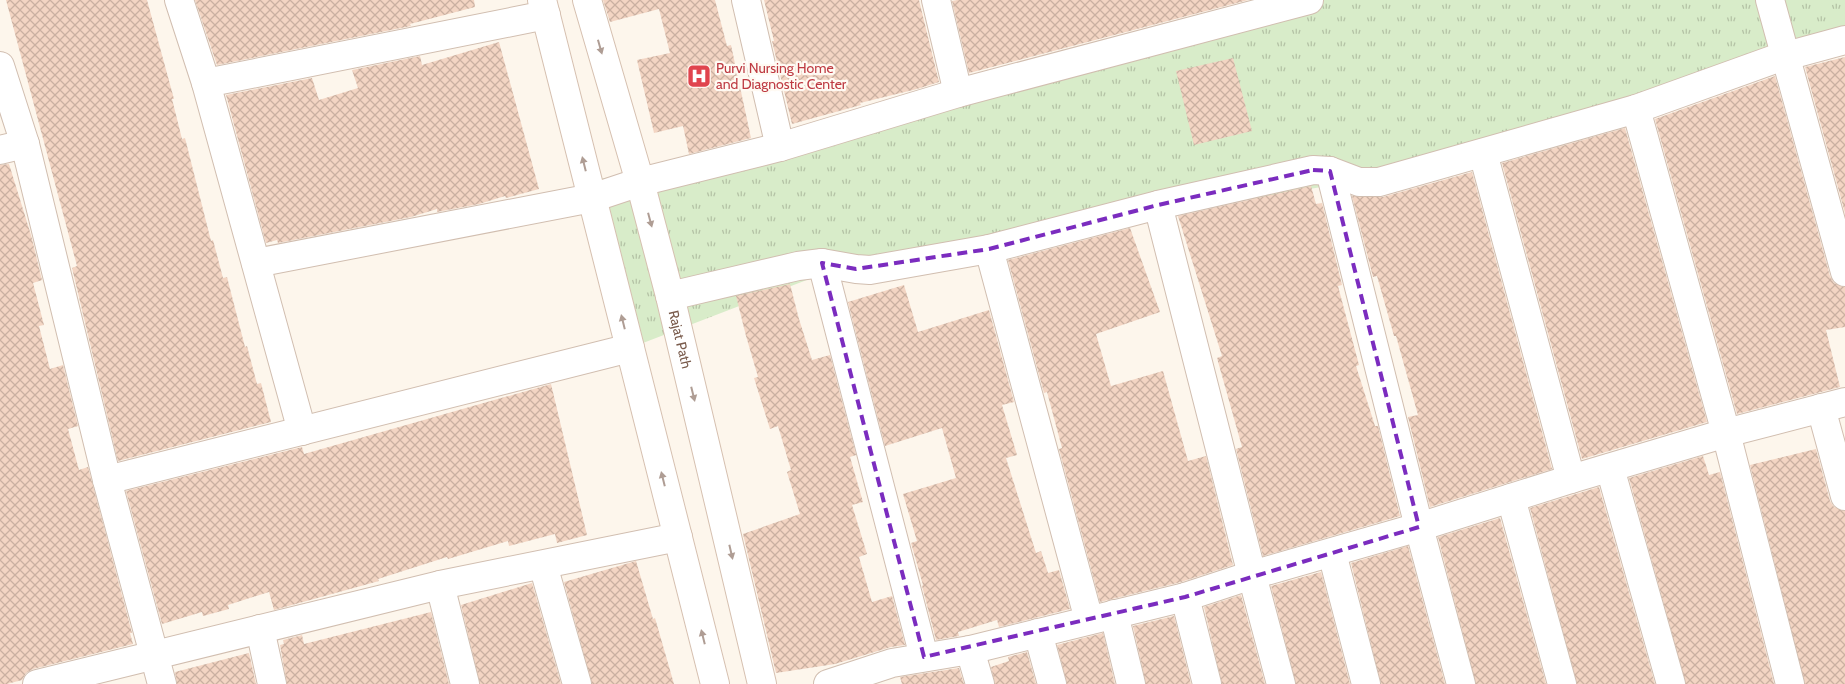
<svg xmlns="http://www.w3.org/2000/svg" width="1845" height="684" font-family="Cabin,sans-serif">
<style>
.park{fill:url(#park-tufts)}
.building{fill:url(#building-cross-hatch)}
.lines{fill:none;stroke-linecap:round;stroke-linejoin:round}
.street-casing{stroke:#d1beb0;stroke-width:30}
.secondary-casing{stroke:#d6c0b0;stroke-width:30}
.street{stroke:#fff;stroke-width:28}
.secondary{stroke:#fff;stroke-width:28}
.oneway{fill:#af9d94}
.marked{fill:none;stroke:#7b2cbf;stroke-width:4;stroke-dasharray:10 6;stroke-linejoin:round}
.labels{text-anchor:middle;stroke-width:4.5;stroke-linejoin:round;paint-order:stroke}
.health-label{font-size:14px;fill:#be3a42;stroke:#fffaf3;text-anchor:start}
.street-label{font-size:14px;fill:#7a5c4d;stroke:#fffaf3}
</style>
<defs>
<pattern id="park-tufts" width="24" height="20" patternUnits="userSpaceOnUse" patternTransform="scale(1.25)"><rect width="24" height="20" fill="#d8ecc9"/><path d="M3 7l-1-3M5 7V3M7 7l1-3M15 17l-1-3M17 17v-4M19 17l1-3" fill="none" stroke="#b4c2a5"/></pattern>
<pattern id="building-cross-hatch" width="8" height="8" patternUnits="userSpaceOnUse" patternTransform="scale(1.25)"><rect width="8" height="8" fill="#f3d5c3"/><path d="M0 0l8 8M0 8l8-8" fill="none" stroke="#cab0a1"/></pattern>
</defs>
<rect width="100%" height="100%" fill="#fdf6ec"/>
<polygon class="park" points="1309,0 1845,0 1845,36 1640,105 1333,185 830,271 630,348 588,181 780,147"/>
<g class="building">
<polygon points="6,0 147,0 174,99 172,99 182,139 185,138 211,241 213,240 223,278 227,277 245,347 247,346 257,384 261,383 271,422 118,461 72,268 77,266"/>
<polygon points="195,0 474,0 475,7 410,24 411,26 217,65"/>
<polygon points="603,0 715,0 727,46 731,45 751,138 689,154 683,126 654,133 637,60 670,53 659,9 610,22"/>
<polygon points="764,0 919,0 939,82 917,89 860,103 861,105 792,124 772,41 774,41"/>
<polygon points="957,0 1248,0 969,73 952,1"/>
<polygon points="499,42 539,189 506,198 505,196 479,204 437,212 437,209 411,217 278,243 277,240 266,243 226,95 312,78 319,100 358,88 352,70 420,56 422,65"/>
<polygon points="1845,57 1845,213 1805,67"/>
<polygon points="1233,58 1252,131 1194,145 1176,71"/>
<polygon points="1775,76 1830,276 1834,283 1845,287 1845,327 1826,330 1840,387 1737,414 1655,119"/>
<polygon points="1625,128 1707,422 1582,459 1502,163"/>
<polygon points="9,164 31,235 42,280 33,283 44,325 39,326 50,369 63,365 78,426 68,429 79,470 88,467 132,633 130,633 133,644 33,669 26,673 22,680 7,684 0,684 0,165"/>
<polygon points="1472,172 1552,469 1430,507 1408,417 1418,415 1396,336 1394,336 1377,276 1373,277 1352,196 1383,197"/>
<polygon points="1311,186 1316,204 1322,203 1342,285 1338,286 1359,365 1356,366 1375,426 1378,426 1400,516 1263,556 1236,449 1242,447 1217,358 1222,356 1178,216"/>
<polygon points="1130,228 1160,312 1096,334 1111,386 1163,371 1188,461 1206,456 1233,565 1181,582 1100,602 1059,449 1062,448 1047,392 1044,393 1008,260"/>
<polygon points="790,284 799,319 812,360 830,355 856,455 850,457 863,502 852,505 867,554 859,557 872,602 892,596 905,645 891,647 835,664 776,673 743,534 800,514 787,472 791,470 778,426 770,429 754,378 758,377 746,336 736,296"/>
<polygon points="904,285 918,332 989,310 1014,402 1002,405 1017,455 1006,458 1036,553 1041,551 1048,573 1059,570 1070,609 999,627 997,620 958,632 959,636 936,640 922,586 923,585 911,543 917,541 903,494 956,478 942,428 885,446 848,302"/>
<polygon points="551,384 587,535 557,543 555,534 509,546 508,541 448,559 447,557 378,579 379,581 274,610 269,592 228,605 229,609 203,616 202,612 162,624 126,491 302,447 304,454"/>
<polygon points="1816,449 1830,501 1834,507 1845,511 1845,684 1805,684 1750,465"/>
<polygon points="1703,456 1709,475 1720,472 1774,684 1686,684 1629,478"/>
<polygon points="1599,487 1655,684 1577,684 1530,508"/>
<polygon points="1500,518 1546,684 1476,684 1438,537"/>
<polygon points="1408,546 1445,684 1381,684 1351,563"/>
<polygon points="636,561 653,619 655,618 674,684 592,684 564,582"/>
<polygon points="1321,572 1350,684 1296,684 1271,586"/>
<polygon points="532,583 561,684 480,684 461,605"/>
<polygon points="1241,595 1265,684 1222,684 1204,607"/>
<polygon points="431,612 449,684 287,684 280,645 284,644 283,640 302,635 304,644"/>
<polygon points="1174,616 1191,684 1146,684 1133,626"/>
<polygon points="1103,633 1115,684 1067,684 1057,645"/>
<polygon points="1027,652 1036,684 995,684 991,667 1009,661 1008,657"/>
<polygon points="249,653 256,684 177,684 175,672"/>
<polygon points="959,668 964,684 902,684 900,677"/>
</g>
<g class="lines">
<g class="street-casing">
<g id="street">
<polyline points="179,0 206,83 302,431"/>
<polyline points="746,0 780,147"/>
<polyline points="936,0 958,93"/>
<polyline points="1770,0 1845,272"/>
<polyline points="0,66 25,144 107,480 162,684"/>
<polyline points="206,83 546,15"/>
<polyline points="1636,109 1775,59 1845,40"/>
<polyline points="0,150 25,144"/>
<polyline points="1483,153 1571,479"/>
<polyline points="1330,171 1419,527 1461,684"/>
<polyline points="1158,205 1252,575 1281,684"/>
<polyline points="989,249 1089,620"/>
<polyline points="256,263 592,198 640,182 780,147 958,93 1309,0"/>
<polyline points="822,263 924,657"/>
<polyline points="670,296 798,266 822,263 856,269 870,270 989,249 1158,205 1313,170 1330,171 1359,182 1379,182 1636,109 1726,433 1790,684"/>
<polyline points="1821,408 1845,496"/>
<polyline points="1610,468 1671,684"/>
<polyline points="107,480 630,348"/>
<polyline points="1511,498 1562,684"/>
<polyline points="1332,553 1366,684"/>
<polyline points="543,565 577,684"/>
<polyline points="440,585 465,684"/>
<polyline points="1185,597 1207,684"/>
<polyline points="1114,614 1131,684"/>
<polyline points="260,629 272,684"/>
<polyline points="1038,633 1052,684"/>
<polyline points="970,650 980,684"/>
<polyline points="37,684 440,585 678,537"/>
<polyline points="828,684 892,663 970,650 1185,597 1252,575 1419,527 1571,479 1726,433 1845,402"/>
</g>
</g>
<g class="secondary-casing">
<g id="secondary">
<polyline points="542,0 715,684"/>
<path id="s1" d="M587,0L640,182L670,296L762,684"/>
</g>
</g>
<use href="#street" class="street"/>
<use href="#secondary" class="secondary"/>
</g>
<defs><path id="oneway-solid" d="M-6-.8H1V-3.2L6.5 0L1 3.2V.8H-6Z" transform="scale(1.25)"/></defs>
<g class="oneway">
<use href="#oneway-solid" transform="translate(600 47) rotate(74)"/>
<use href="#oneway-solid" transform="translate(584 164) rotate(-104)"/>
<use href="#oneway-solid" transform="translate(650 220) rotate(75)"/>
<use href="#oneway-solid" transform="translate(623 322) rotate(-104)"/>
<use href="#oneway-solid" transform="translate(693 394) rotate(76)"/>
<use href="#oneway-solid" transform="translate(663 479) rotate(-104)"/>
<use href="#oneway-solid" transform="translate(731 552) rotate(77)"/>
<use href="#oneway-solid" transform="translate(703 637) rotate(-104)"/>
</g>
<path class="marked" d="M1313,170L1330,171L1419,527L1185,597L924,657L822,263L856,269L989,249L1158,205Z"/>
<defs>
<g id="hospital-square" transform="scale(1.25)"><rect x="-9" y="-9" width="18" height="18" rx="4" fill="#e0444e" stroke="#fffaf3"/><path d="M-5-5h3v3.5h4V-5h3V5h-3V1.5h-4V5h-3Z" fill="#fff"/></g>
</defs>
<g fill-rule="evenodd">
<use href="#hospital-square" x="699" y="76"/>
</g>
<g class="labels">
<g class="health-label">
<text x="716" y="73">Purvi Nursing Home<tspan x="716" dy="16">and Diagnostic Center</tspan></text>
</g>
<g class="street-label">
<text dy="5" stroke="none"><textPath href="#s1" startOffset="352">Rajat Path</textPath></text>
</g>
</g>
</svg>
